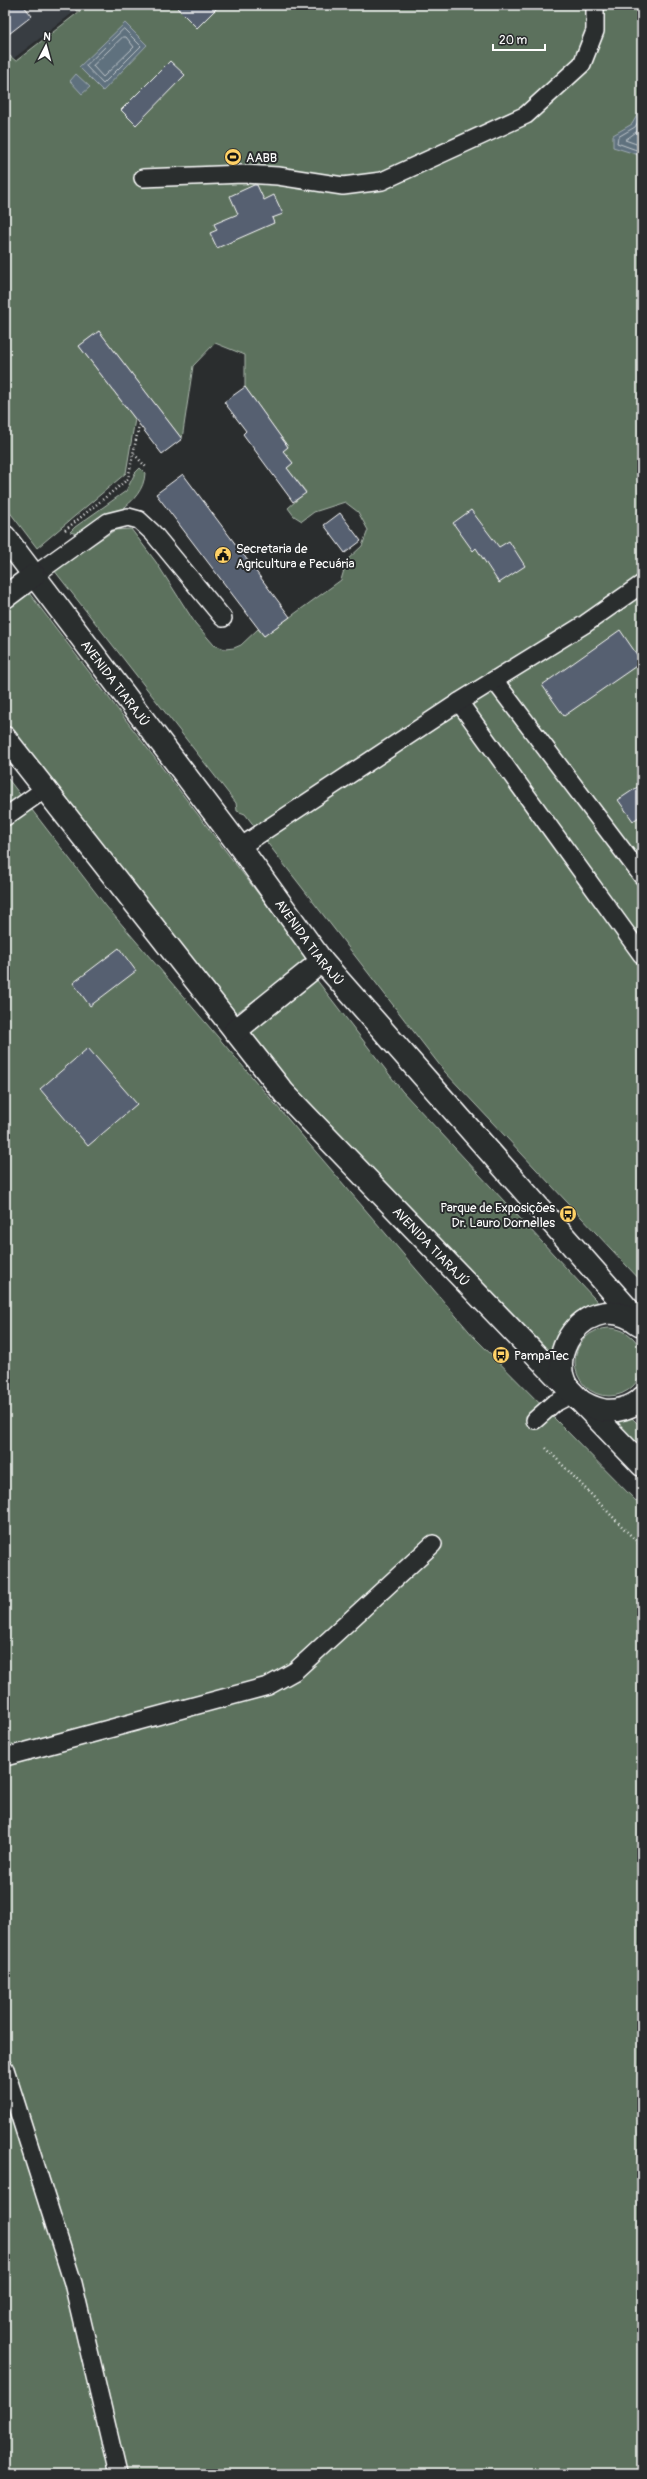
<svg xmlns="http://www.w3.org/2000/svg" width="647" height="2479" font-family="Pangolin,sans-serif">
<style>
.built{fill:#383c42}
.green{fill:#5b715d;stroke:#adb8ae}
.water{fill:#5f717e;stroke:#9faab2}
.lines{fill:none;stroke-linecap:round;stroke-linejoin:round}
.shore{stroke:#bfc6cb;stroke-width:1}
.building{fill:#576071;stroke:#fff}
.minor-casing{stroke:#fff;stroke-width:20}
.major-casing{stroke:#fff;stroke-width:25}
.path{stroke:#fff;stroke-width:2.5;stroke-dasharray:1 3;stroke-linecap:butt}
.minor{stroke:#2a2d2e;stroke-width:17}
.major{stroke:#2a2d2e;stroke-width:22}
.labels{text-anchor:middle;stroke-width:4;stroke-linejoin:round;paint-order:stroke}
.poi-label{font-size:13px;fill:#fff;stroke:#2a2d2e;text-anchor:start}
.street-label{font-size:13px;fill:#fff;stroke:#2a2d2e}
</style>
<rect width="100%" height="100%" fill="#2a2d2e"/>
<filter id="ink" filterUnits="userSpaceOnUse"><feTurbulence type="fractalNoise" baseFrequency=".025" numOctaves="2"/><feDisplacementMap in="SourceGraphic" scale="8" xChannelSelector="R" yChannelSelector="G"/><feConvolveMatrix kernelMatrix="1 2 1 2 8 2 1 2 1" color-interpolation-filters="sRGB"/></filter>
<g filter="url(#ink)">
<polygon class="built" points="5,5 83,5 5,65"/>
<g class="green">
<polygon points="75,5 642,5 642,1282 445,1072 245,814 237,811 236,803 54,570 115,530 131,529 156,562 195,623 214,645 225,649 234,648 241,645 258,629 264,636 341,580 347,560 362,546 368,530 358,512 345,502 314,512 302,521 294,516 288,508 306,492 287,468 293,463 283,451 288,447 245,387 245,355 215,343 193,366 182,439 99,331 79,346 135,419 126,473 37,548 5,506 5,52 16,61 80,11 76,11"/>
<path d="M140,468L145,473C144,505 101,522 77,534L70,532L75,527L126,491L135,473Z"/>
<polygon points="20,593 29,593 305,955 304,966 236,1013 226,1010 5,722 5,604"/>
<polygon points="5,775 106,906 474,1337 642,1507 642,2474 5,2474"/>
<polygon points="316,979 402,1091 606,1311 551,1364 305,1103 248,1035 252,1025"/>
<circle cx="609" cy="1362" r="34"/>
<polygon points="629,1415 642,1428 642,1457 603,1416"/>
</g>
<g class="water">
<polygon points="125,23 147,45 103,91 79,67"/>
<polygon points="76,74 90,87 82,94 70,81"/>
<polygon points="642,110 642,156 613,147 613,135 632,124 639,112"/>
</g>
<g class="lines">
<g class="shore">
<polygon points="124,29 141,46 103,84 86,66"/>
<polygon points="123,37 126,37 134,47 103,77 93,66"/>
<polyline points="642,115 635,127 618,137 617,143 642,152"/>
<polyline points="642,125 639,130 625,140 642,146"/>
</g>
</g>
<g class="building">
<polygon points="5,5 23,5 32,16 5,37"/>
<polygon points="174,5 220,5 197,28"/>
<polygon points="170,61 185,75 136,125 121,110"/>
<polygon points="254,185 257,185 264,200 274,195 283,214 272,218 274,223 217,248 210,233 217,230 214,224 238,214 230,196"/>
<polygon points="99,331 182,439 162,454 79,346"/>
<polygon points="245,387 288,447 283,451 293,463 287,468 306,493 293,502 243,434 246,431 224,402"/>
<polygon points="183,474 290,617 264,636 156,494"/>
<polygon points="471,510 499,547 509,541 525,566 499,583 476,548 473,551 453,523"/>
<polygon points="340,513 361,541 345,553 324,525"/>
<polygon points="620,630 642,662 564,716 542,685"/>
<polygon points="642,784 642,815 633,821 618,800"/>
<polygon points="119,948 136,971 90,1006 73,983"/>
<polygon points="88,1048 137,1104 88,1146 40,1089"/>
</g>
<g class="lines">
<g class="minor-casing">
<g id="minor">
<polyline points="143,178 243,174 278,176 343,186 382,181 526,115 582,64 595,31 595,5"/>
<polyline points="33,576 108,522 128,517 139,520 153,533 223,618"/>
<polyline points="494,680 642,876"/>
<polyline points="459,702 642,955"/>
<polyline points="5,817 45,789"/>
<polyline points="240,847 459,702 585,624 642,584"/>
<polyline points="535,1420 553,1404 572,1394"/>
<polyline points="5,1757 268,1686 295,1671 433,1544"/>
<polyline points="5,2069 73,2283 118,2474"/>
</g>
</g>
<g class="major-casing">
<g id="major">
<path id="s1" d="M5,537L240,847L322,961L642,1325"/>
<polyline points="5,597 33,576"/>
<path id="s2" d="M5,738L284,1093L642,1465"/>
<polyline points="235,1031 322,961"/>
<path d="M639,1324C580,1278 518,1388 602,1410C614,1413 634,1407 642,1398"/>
</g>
</g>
<g class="path">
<polyline points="134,454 146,467"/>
<polyline points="65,530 128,479 139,425"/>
<polyline points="546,1448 642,1547"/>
</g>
<use href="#minor" class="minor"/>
<use href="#major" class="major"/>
</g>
</g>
<defs>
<g id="stadium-disc" transform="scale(0.9)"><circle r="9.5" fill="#ffd166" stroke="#2a2d2e"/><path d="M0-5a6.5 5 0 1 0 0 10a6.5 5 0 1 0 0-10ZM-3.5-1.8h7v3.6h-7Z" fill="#111"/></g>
<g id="civic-disc" transform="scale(0.9)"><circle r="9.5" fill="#ffd166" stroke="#2a2d2e"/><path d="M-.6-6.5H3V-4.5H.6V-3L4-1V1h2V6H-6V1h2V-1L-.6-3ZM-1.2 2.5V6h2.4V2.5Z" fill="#111"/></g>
<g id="bus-disc" transform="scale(0.9)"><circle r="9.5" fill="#ffd166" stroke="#2a2d2e"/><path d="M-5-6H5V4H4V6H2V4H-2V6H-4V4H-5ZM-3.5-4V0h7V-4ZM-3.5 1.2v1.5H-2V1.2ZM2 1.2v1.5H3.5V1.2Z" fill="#111"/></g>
</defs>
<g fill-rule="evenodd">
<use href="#stadium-disc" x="233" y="157"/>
<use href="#civic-disc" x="223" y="555"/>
<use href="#bus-disc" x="568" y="1214"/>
<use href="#bus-disc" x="501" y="1355"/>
</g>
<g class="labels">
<g class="poi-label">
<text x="246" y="162">AABB</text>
<text x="236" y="553">Secretaria de<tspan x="236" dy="15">Agricultura e Pecuária</tspan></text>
<text x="555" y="1212" text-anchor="end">Parque de Exposições<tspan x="555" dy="15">Dr. Lauro Dornelles</tspan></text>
<text x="514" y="1360">PampaTec</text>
</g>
<g class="street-label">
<text dy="5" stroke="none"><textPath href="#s1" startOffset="183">AVENIDA TIARAJÚ</textPath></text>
<text dy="5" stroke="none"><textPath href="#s1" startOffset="507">AVENIDA TIARAJÚ</textPath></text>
<text dy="5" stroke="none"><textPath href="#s2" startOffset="664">AVENIDA TIARAJÚ</textPath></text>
</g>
</g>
<rect width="647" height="2479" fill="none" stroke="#2a2d2e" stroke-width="20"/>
<rect x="10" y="10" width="627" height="2459" fill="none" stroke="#fff" stroke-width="1.5" filter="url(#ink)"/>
<g transform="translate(46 46) rotate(6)" stroke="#2a2d2e" stroke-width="3" paint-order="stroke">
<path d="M0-3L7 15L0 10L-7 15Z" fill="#ffffff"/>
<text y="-6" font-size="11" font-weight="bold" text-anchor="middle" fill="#ffffff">N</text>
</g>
<path d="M493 44v6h52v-6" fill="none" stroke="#ffffff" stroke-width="2"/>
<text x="499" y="44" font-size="12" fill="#ffffff" stroke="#2a2d2e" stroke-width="3" paint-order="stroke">20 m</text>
</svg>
